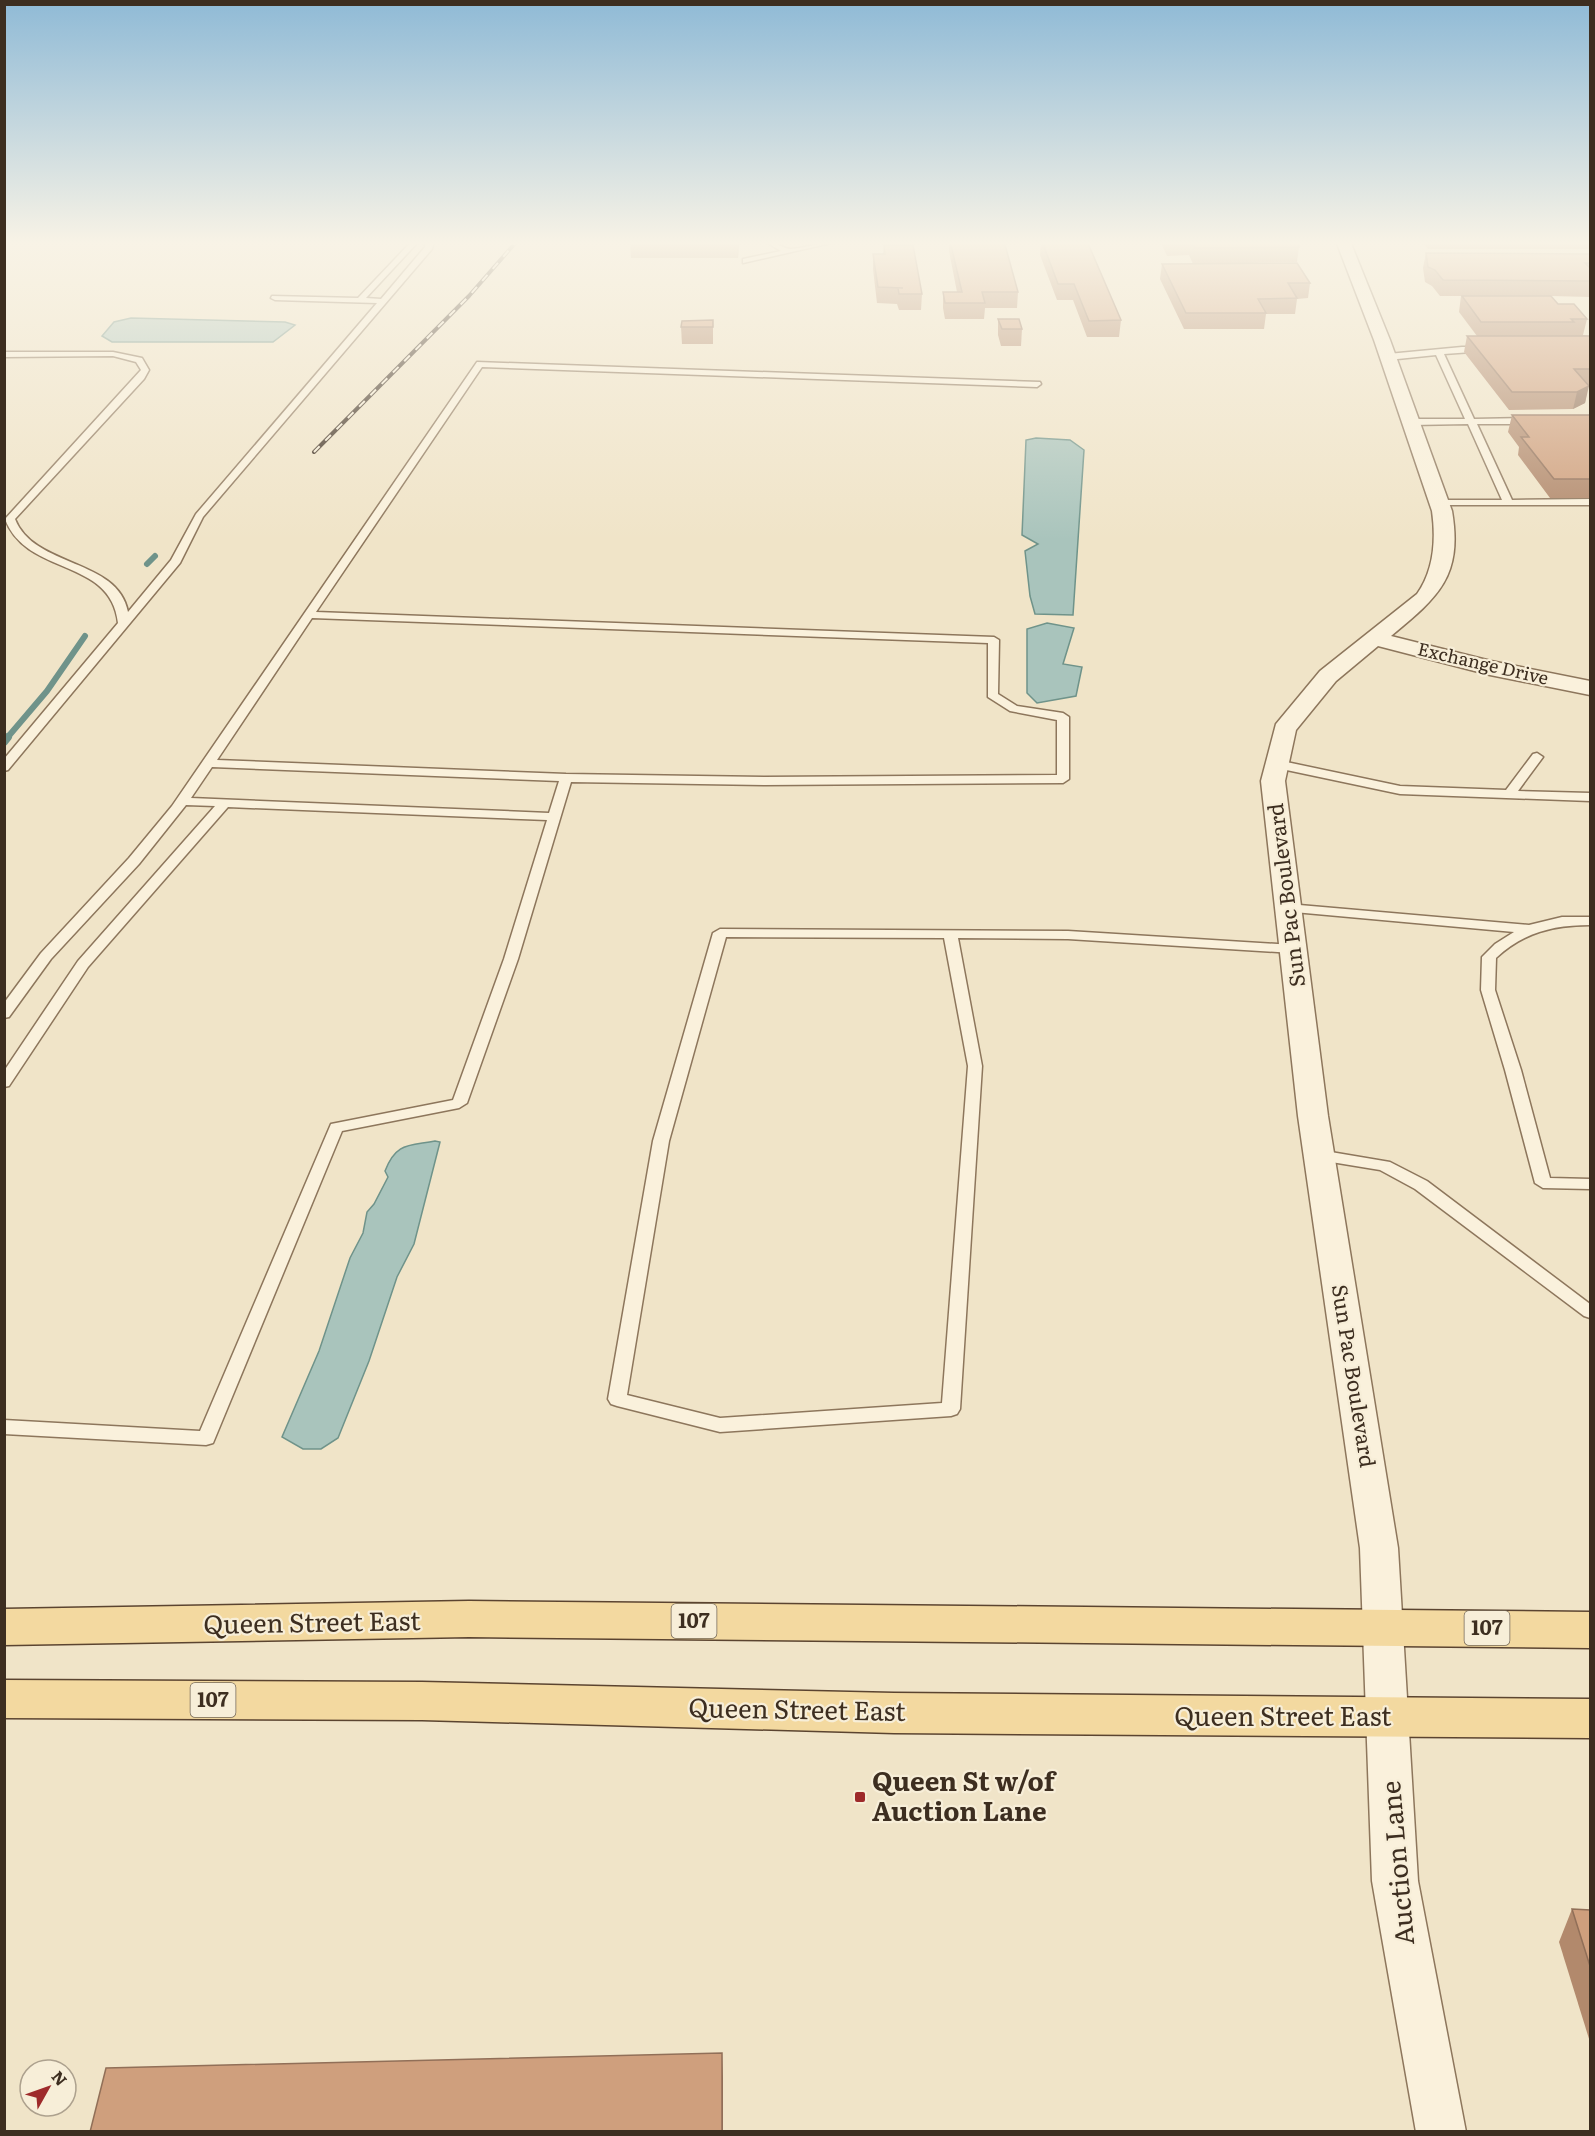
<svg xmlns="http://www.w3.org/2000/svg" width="1595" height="2136" font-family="Literata,serif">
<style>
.water{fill:#a9c4bc;stroke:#6f938a;stroke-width:1.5}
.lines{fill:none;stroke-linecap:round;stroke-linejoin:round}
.stream-far1{stroke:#6f938a;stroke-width:6}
.stream{stroke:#6f938a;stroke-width:8}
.service-casing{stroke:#8d765c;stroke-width:3}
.minor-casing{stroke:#8d765c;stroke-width:3}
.primary-casing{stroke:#5b4430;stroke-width:3}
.service{fill:#faf1dc;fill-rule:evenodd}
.minor{fill:#faf1dc;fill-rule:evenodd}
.primary{fill:#f3d9a0;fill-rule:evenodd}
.rail-casing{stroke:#3d2e20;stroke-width:4}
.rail{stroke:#f7eed8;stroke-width:2;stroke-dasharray:8;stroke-linecap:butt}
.wall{fill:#b2896c}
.shaded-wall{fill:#916f58}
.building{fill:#cf9f7d;stroke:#916f58;stroke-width:1.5}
.poi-dot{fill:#9e2a2b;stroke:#f7eed8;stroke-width:2}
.labels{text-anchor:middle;stroke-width:4.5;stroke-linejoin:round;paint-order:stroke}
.far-street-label{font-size:18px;fill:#3d2e20;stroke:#f7eed8}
.shield{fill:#f7eed8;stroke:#756857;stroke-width:1.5}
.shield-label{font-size:20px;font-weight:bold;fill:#3d2e20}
.street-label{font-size:21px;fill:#3d2e20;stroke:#f7eed8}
.near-street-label{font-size:26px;fill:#3d2e20;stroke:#f7eed8}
.near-poi-label{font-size:26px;font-weight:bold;fill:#3d2e20;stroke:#f7eed8;text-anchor:start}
</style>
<rect width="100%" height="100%" fill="#f0e4c8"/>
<g class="water">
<polygon points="131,318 285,322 295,325 273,342 112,342 102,336 114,322"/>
<polygon points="1036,438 1070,440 1084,450 1073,615 1035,614 1030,596 1025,551 1038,544 1022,535 1026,440"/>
<polygon points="1047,623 1074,628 1063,664 1082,667 1076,696 1037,703 1027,693 1027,629"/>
<path d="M435,1141L440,1142L414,1244L397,1277L369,1361L338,1438L321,1449H303L282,1437L319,1351L350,1258L363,1233L367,1212L374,1204L388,1177L385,1171C396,1142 409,1146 435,1141Z"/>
</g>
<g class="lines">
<g class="stream-far1">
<polyline points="147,564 155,556"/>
<polyline points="7,738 47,691 85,636"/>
</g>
<polyline class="stream" points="4,742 8,737"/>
<g class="service-casing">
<g id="service">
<path d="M412,241H419L366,298L381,299L425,247L426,241H434L432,249L203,517L180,563L8,770L4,771V759L118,623C111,557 27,577 5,519L141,370L136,362L113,356L4,357V352H113L142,358L149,370L144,379L15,519C34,568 118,558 128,612L171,560L196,514L377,303L275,300L271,298L272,296L358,298Z"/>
<path d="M764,241C775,241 783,249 791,249C808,248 823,241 840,241L743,263V259L781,251Z"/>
<polygon points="1462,347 1486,347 1490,349 1486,351 1444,354 1474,419 1531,418 1535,421 1531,424 1477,424 1512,500 1590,499 1590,505 1436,505 1434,503 1439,500 1502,500 1468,424 1411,425 1407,422 1411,419 1465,419 1436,355 1388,360 1384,357 1388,354"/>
<path d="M477,362L1040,382L1041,384L1037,387L482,367L316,612L994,637L999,640L998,694L1017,706L1063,713L1069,717V779L1063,783L765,785L571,782L518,959L467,1103L459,1108L342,1131L213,1443L206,1445L4,1434V1420L200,1431L331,1124L453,1100L504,959L547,820L228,807L88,967L9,1086L4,1087V1071L78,961L215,806L186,805L139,864L51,959L9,1017L4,1018V1003L41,953L129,858L172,806ZM312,618L988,643V697L1010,711L1057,720V775L765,777L566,774L217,760ZM212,767L559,781L549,813L191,798Z"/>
<polygon points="1537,753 1543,757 1518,791 1590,793 1590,801 1400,794 1277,768 1271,764 1277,760 1400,786 1506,790 1533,754"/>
<path d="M1288,904L1529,925L1562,917H1590V925C1554,925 1524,932 1496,958L1495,990L1521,1070L1550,1178L1590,1179V1189L1543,1188L1535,1183L1505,1070L1481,990L1482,957L1495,944L1514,932L1283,911L1281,908L1283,905Z"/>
<path d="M720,929L1068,931L1293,945L1300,949L1293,953L1068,939L958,938L982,1066L960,1409L957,1414L951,1416L720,1432L617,1406L611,1404L608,1399L653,1141L713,933ZM726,937L944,938L968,1066L942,1403L720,1418L627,1395L669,1141Z"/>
<polygon points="1319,1150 1390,1162 1427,1181 1590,1304 1590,1318 1584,1316 1415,1189 1380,1170 1313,1159 1311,1155"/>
</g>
</g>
<g class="minor-casing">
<path id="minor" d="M1336,241H1350L1390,340L1452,511C1463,577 1438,597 1391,636L1491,661L1590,681V695L1490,675L1378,646L1336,681L1296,730L1285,781L1328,1116L1398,1548L1418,1881L1466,2132H1416L1372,1881L1360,1548L1298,1116L1261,781L1276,724L1320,671L1417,594C1434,570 1436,539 1432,511L1374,340Z"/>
</g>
<g class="primary-casing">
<g id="primary">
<polygon points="469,1601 1590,1612 1590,1648 469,1637 4,1645 4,1609"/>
<polygon points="4,1680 422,1682 894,1693 1590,1699 1590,1738 894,1733 422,1720 4,1718"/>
</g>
</g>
<use href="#service" class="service"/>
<use href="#minor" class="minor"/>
<use href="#primary" class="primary"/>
<g class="rail-casing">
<polyline id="rail" points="314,452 469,296 517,241"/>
</g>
<use href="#rail" class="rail"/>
</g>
<g class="wall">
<polygon points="630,241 739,241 738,258 631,258"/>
<polygon points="949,241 1004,241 1018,292 1017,308 985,308 984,319 945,319 943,308 943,292 957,292 949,251"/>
<polygon points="1041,241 1087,241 1121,320 1119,337 1087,337 1073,300 1057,300 1040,255"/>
<polygon points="1160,241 1297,241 1299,247 1297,262 1199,264 1310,283 1308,298 1297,299 1295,314 1266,314 1264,329 1184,329 1160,279 1162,264 1193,264 1189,255 1167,256"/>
<polygon points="1423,241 1590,241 1590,249 1428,249 1424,244 1424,243"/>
<polygon points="884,245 922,294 921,310 899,310 897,304 877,303 873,269 873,254 883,254"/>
<polygon points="1426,253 1590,254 1590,297 1551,296 1558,304 1587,319 1583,335 1590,336 1590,386 1588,386 1585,403 1573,409 1509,410 1464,352 1467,336 1477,336 1459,312 1461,296 1440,296 1432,286 1425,282 1423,268"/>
<polygon points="998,319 1022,329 1021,346 1001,346 998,335"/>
<polygon points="713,320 713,344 682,344 681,327"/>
<polygon points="1512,415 1590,415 1590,498 1550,498 1518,455 1519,447 1508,432"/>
<polygon points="1572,1909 1590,1910 1590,2042 1559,1942"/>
</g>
<g class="shaded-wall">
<polygon points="737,241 739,241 738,258"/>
<polygon points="1589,386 1585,403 1573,409 1577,392"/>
<polygon points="722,2053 723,2078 723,2132 722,2132"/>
</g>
<g class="building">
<rect x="630" y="241" width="107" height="2"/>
<polygon points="950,241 1004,241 1018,292 982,292 985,303 945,303 943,292 962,292"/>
<polygon points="1042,241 1087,241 1121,320 1089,321 1074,284 1058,284"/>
<polygon points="1191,241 1297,241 1299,247 1195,248"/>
<polygon points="884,245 913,245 922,294 899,294 898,288 903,288 878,287 873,254 885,254"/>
<polygon points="1426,253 1590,254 1590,263 1585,263 1590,268 1590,281 1443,280 1435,270 1428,267"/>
<polygon points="1297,263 1310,283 1288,283 1297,298 1258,299 1266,313 1186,313 1162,264"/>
<polygon points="1462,296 1551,296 1558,304 1574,304 1587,319 1571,319 1574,322 1481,322"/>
<polygon points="998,319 1019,319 1022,329 1002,329"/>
<polygon points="713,320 713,327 681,327 682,321"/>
<polygon points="1467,336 1590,336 1590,369 1574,369 1589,386 1577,392 1512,392"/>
<polygon points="1512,415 1590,415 1590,479 1554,479 1521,437 1529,437"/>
<polygon points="1572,1909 1590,1910 1590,1966"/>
<polygon points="722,2053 722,2132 90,2132 106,2068"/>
</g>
<linearGradient id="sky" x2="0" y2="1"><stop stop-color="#8fbad6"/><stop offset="0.45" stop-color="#f8f3e6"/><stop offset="1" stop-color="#f8f3e6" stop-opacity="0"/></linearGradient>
<rect width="1595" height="540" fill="url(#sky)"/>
<rect class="poi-dot" x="854" y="1791" width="12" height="12" rx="3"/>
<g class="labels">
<g class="far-street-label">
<text transform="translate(1483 664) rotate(13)" y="6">Exchange Drive</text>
</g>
<g class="shield">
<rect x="671.5" y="1604" width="45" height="34" rx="4.5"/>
<rect x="1464.5" y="1611" width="45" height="34" rx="4.5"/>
<rect x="190.5" y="1683" width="45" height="34" rx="4.5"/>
</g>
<g class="shield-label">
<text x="694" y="1628">107</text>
<text x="1487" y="1635">107</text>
<text x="213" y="1707">107</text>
</g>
<g class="street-label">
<text transform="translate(1287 895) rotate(-97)" y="7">Sun Pac Boulevard</text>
<text transform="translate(1353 1376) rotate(81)" y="7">Sun Pac Boulevard</text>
</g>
<g class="near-street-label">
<text transform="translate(312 1623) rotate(-1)" y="9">Queen Street East</text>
<text transform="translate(797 1710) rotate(1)" y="9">Queen Street East</text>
<text x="1283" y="1726">Queen Street East</text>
<text transform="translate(1398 1863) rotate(-95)" y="9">Auction Lane</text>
</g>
<g class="near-poi-label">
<text x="872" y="1791">Queen St w/of<tspan x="872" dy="30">Auction Lane</tspan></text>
</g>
</g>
<rect width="1595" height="2136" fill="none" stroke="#3d2e20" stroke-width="12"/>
<g transform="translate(48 2088) rotate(50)"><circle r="28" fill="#f7eed8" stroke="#ada18e" stroke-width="1.5"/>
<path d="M0-4.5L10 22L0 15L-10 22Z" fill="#9e2a2b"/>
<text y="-9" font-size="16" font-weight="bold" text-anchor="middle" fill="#3d2e20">N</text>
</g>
</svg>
